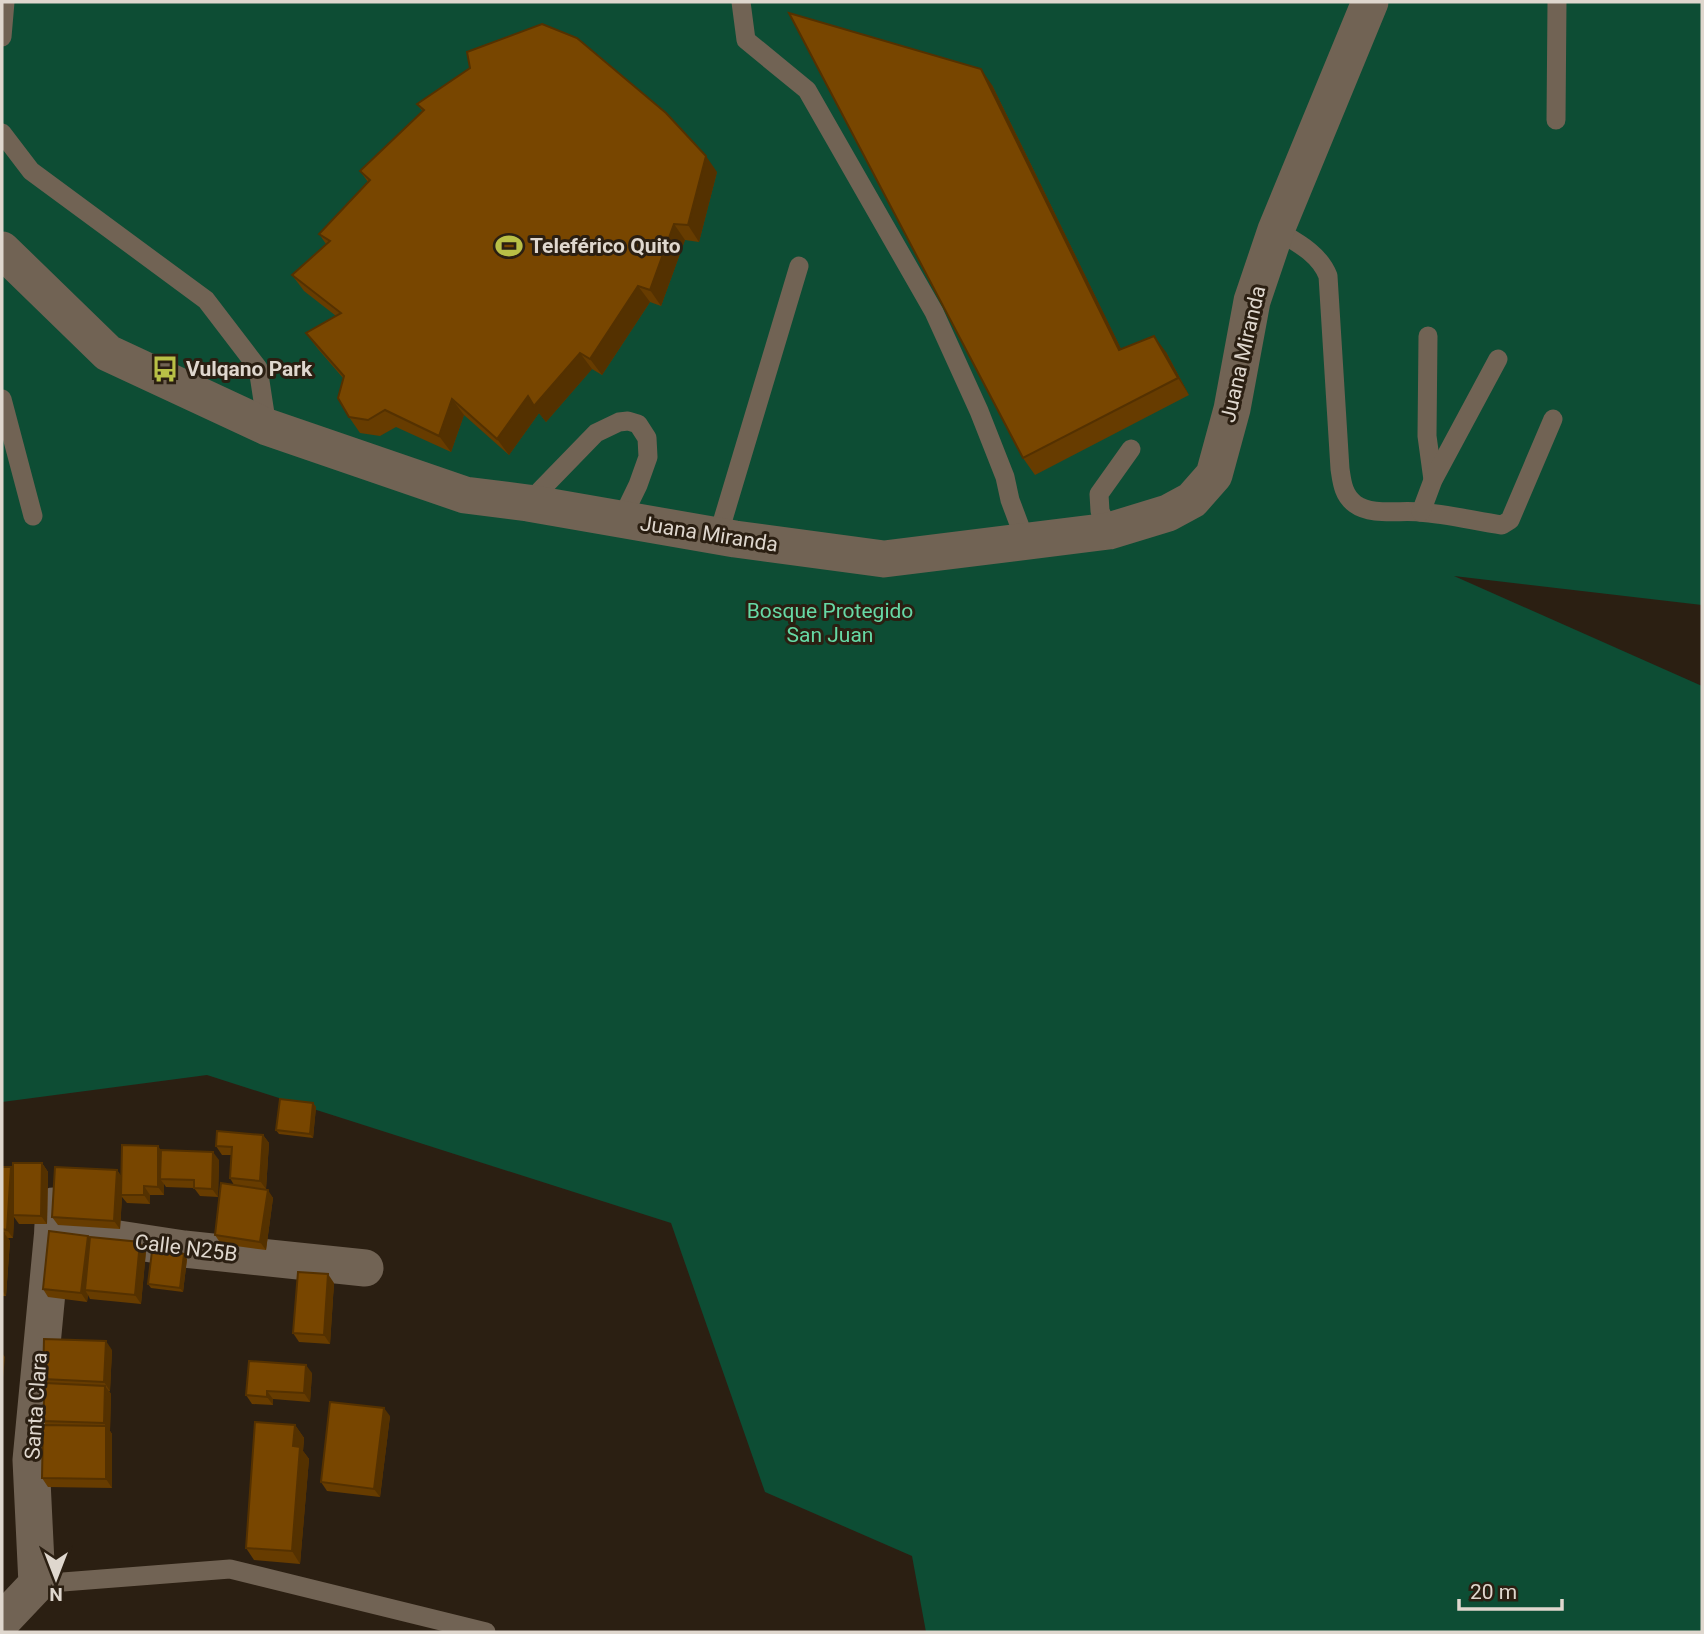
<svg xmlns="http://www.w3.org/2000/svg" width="1704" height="1634" font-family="Roboto,sans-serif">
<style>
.green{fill:#0d4d34}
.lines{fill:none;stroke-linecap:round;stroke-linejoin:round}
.service{stroke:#716354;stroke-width:19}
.minor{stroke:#716354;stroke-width:37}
.wall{fill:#673c00}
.shaded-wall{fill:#543100}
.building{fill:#784600;stroke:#543100;stroke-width:2}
.labels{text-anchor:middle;stroke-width:6;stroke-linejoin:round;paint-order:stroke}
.poi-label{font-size:21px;font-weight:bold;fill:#dfd7ce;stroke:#2b1f12;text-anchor:start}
.street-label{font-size:21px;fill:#dfd7ce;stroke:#2b1f12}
.park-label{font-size:21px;fill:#66d9a5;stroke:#2b1f12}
</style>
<rect width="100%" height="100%" fill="#2b1f12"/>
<polygon class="green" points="2,2 1702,2 1702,605 1454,576 1702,686 1702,1632 926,1632 912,1556 765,1492 671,1223 207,1075 2,1102"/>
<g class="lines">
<g class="service">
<polyline points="741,2 746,40 807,90 934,312 979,411 1005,477 1010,500 1025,540"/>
<polyline points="2,37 5,2"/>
<polyline points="1556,120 1557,2"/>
<polyline points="2,133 31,171 206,300 258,368 267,427"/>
<path d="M1276,230C1296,242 1319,253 1328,276L1340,469C1342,482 1343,495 1355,504C1371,516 1400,510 1419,512C1447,514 1475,521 1502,525L1510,520L1553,419"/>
<polyline points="1428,336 1427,436 1433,480"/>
<polyline points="2,399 33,516"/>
<polyline points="528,503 596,433 619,422 628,421 638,424 647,438 648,457 638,485 621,520"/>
<polyline points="1421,512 1433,480 1498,359"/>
<polyline points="1109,531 1100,511 1099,494 1131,449"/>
<polyline points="718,536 799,266"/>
<polyline points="37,1584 230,1569 486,1632"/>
</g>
<g class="minor">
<polyline points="2,250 108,353 267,427 465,495 528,503 735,539 884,559 1109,531 1168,513 1192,500 1214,475 1232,409 1252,301 1276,230 1370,2"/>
<polyline points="53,1206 53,1229 184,1249 365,1268"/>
<polyline points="2,1621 37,1584 31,1460 53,1229"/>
</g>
</g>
<g class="wall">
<polygon points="992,85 1121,349 1166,352 1189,395 1035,475 1023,458"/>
<polygon points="417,104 717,172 699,242 685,240 661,306 650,302 602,375 592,369 546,422 539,413 509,455 464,415 451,452 396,427 380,436 360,433 349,417 343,378 318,349 306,333 336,316 304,291 292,275 326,244 319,234 368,182 360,171 423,112"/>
<polygon points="313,1103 316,1107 313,1138 279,1134 276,1130"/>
<polygon points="263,1135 269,1143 266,1189 273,1198 266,1250 221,1244 215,1235 234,1185 230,1178 231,1155 222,1155 216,1146"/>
<polygon points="161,1150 219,1160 218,1197 200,1196 194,1188 166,1187 164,1184 164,1195 150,1195 150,1204 127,1203 122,1197 120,1229 58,1225 52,1217 117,1170 121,1176"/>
<polygon points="42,1163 48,1172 47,1224 19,1224 14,1217 13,1238 8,1238 10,1241 6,1296 2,1296 2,1167 13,1170"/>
<polygon points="88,1236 90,1239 146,1251 141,1304 90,1299 88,1295 87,1302 48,1297 43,1289"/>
<polygon points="187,1259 183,1292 151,1288 148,1284"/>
<polygon points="334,1283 330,1344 299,1342 293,1333"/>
<polygon points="112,1350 110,1391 109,1391 111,1394 110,1431 112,1434 112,1488 48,1487 42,1478 46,1425 43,1421 45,1383 43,1379"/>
<polygon points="312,1373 310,1402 273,1399 273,1405 252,1404 246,1395"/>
<polygon points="390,1416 380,1497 327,1491 321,1482"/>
<polygon points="295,1425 304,1438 303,1451 309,1459 300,1564 254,1560 246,1548"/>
</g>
<g class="shaded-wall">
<polygon points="981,69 992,85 1130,367 1119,350"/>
<polygon points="706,156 717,172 699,242 688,225"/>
<polygon points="674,224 685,240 661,306 650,290"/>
<polygon points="638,286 650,302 602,375 590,359"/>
<polygon points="1154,336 1166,352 1189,395 1178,378"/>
<polygon points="580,353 592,369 546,422 539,413 509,455 497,439 528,396"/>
<polygon points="452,399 464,415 451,452 439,436"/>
<polygon points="313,1103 316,1107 313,1138 310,1134"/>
<polygon points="263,1135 269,1143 266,1189 260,1181"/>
<polygon points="158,1146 164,1154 160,1179 164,1184 164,1195 158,1187"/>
<polygon points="213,1152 219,1160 218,1197 212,1189"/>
<polygon points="42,1163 48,1172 47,1224 41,1216"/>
<polygon points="11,1167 17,1176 13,1215 14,1217 13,1238 7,1230"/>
<polygon points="117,1170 123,1179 121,1195 122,1197 120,1229 114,1221"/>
<polygon points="144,1186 150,1195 150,1204 144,1195"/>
<polygon points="268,1190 273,1198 266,1250 260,1242"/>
<polygon points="4,1233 10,1241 6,1296 2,1290 2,1263"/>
<polygon points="88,1236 94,1244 85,1290 88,1295 87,1302 81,1293"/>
<polygon points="140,1242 146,1251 141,1304 135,1295"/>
<polygon points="184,1254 187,1259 183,1292 180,1288"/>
<polygon points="328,1274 334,1283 330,1344 324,1335"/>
<polygon points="106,1341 112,1350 110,1391 104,1382"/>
<polygon points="2,1353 5,1357 2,1388"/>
<polygon points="306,1365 312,1373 310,1402 304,1393"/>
<polygon points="105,1386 111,1394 110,1431 112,1434 112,1488 106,1479 106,1426 104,1423"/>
<polygon points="267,1391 273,1399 273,1405 267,1397"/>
<polygon points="384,1408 390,1416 380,1497 374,1489"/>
<polygon points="295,1425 304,1438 303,1451 309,1459 300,1564 292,1551 293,1446"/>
</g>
<g class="building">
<polygon points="789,13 981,69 1119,350 1154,336 1178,378 1023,458"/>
<polygon points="542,24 577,38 666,113 706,156 688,225 674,224 650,290 638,286 590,359 580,353 534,406 528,396 497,439 452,399 439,436 385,410 368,420 349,417 338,398 344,376 306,333 341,313 292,275 330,241 319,234 370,180 360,171 424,110 417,104 470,68 467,52"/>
<polygon points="280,1099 313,1103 310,1134 276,1130"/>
<polygon points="217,1131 263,1135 260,1181 230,1178 232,1147 216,1146"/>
<polygon points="122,1145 158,1146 158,1187 144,1186 144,1195 121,1195"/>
<polygon points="161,1150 213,1152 212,1189 194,1188 194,1180 160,1179"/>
<polygon points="13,1163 42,1163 41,1216 13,1215"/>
<polygon points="2,1167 11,1167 7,1230 2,1229"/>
<polygon points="55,1167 117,1170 114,1221 52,1217"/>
<polygon points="221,1183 268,1190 260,1242 215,1235"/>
<polygon points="49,1231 88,1236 81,1293 43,1289"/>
<polygon points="2,1232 4,1233 2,1263"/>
<polygon points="90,1237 140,1242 135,1295 85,1290"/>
<polygon points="152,1251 184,1254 180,1288 148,1284"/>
<polygon points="298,1272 328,1274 324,1335 293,1333"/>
<polygon points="44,1339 106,1341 104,1382 43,1379"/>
<polygon points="249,1361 306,1365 304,1393 267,1391 267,1397 246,1395"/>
<polygon points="45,1383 105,1386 104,1423 43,1421"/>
<polygon points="330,1402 384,1408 374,1489 321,1482"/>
<polygon points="255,1422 295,1425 293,1446 300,1447 292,1551 246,1548"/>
<polygon points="43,1425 106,1426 106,1479 42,1478"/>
</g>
<defs>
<g id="stadium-bare" transform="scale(2.1)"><path d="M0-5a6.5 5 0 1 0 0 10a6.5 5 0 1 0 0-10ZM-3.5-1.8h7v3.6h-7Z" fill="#b9c046" stroke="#2b1f12" stroke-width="2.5" paint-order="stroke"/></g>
<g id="bus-bare" transform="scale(2.1)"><path d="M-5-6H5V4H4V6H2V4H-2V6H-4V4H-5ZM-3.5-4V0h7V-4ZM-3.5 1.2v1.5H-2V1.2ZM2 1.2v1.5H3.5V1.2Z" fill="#b9c046" stroke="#2b1f12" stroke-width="2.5" paint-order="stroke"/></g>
</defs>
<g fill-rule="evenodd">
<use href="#stadium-bare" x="509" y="246"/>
<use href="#bus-bare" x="165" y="369"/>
</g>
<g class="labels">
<g class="poi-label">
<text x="530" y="253">Teleférico Quito</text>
<text x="186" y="376">Vulqano Park</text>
</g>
<g class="street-label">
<text transform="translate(1243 354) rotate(-77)" y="7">Juana Miranda</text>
<text transform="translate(709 534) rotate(9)" y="7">Juana Miranda</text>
<text transform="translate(186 1248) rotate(7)" y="7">Calle N25B</text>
<text transform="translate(36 1406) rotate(-86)" y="7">Santa Clara</text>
</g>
<g class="park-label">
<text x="830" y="618">Bosque Protegido<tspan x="830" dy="24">San Juan</tspan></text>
</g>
</g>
<rect width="1704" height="1634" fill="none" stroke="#dfd7ce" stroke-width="7"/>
<g transform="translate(56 1578) rotate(180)" stroke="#2b1f12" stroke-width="5" paint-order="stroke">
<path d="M0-5L12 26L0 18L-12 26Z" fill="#dfd7ce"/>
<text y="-10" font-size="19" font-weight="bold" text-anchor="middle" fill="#dfd7ce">N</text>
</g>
<path d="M1459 1599v10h103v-10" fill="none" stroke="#dfd7ce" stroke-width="3.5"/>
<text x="1470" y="1599" font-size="21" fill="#dfd7ce" stroke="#2b1f12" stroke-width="5" paint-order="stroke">20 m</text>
</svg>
